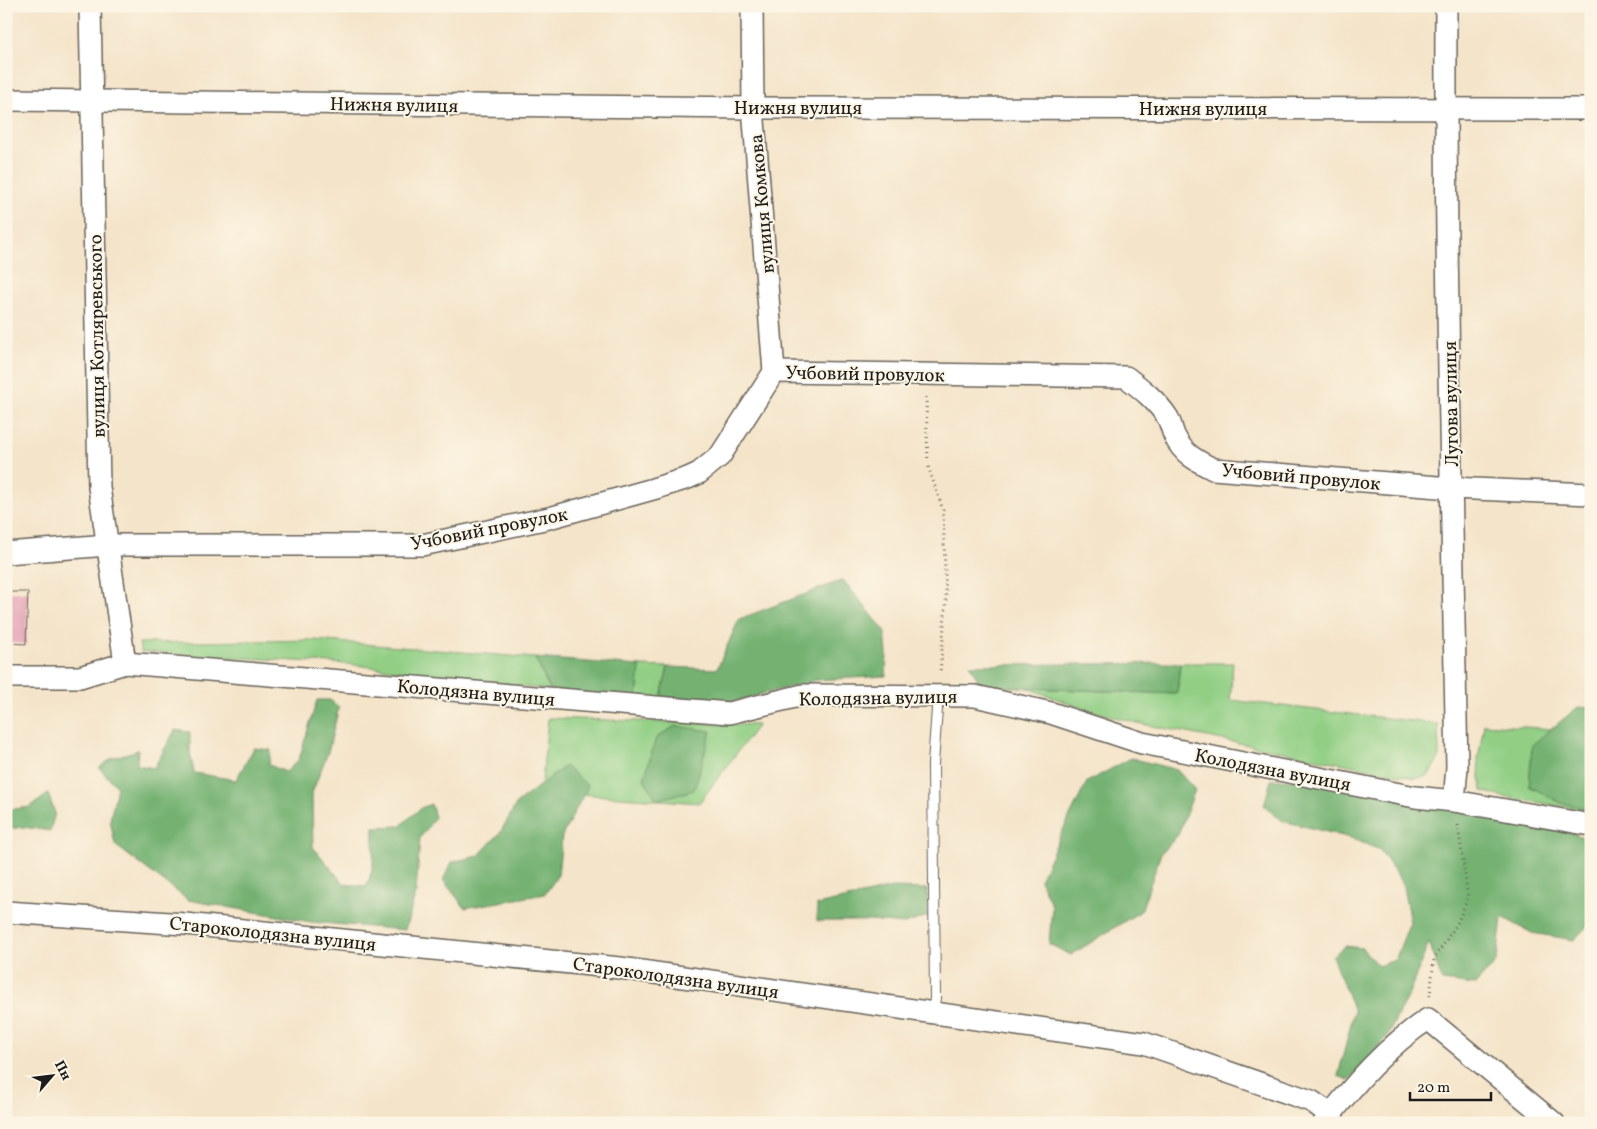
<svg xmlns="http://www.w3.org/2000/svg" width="1597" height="1129" font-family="Vollkorn,serif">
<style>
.green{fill:#92cf85;stroke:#577650}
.forest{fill:#75b272;stroke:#486747}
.building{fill:#e29eb3}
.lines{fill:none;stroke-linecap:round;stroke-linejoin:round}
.service-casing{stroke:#686259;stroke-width:12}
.minor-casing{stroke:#686259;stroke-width:24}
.path{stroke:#686259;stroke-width:3;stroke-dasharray:1 4;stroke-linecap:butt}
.service{stroke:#fff;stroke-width:10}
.minor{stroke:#fff;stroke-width:21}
.labels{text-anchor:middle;stroke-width:4;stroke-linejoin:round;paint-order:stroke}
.street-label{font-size:19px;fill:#1c1c1c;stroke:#fcf5e5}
</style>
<rect width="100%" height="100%" fill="#fcf5e5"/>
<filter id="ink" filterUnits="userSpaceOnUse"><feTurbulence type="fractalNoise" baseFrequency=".02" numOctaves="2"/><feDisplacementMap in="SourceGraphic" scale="10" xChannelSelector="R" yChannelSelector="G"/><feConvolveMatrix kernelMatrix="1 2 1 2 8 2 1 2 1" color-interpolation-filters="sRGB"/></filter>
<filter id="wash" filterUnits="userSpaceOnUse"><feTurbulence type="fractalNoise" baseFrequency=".0096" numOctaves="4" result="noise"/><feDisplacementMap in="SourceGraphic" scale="20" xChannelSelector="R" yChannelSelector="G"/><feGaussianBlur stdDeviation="1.12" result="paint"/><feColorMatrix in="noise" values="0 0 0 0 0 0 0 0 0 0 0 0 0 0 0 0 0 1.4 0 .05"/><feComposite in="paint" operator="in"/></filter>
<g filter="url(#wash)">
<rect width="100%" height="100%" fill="#f4e4c9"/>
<g class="green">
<polygon points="314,640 535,658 550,690 348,664 141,652 139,643"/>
<polygon points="1180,663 1233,663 1230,700 1438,724 1439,758 1428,776 1415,778 1137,723 1081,708 1028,688 1177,694"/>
<polygon points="640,666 668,667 661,697 637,699"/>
<polygon points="548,718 758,725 699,803 541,791"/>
<polygon points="1484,724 1591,732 1591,811 1503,797 1482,791 1478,760"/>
</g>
<g class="forest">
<polygon points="843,580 885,631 887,653 886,676 817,680 732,702 661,697 668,667 717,669 739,619"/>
<polygon points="535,658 640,666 637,699 550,690"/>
<polygon points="1180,663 1177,694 981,686 970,665"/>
<polygon points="317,700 330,700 339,707 328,752 312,793 313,847 344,884 367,886 373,867 374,827 400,826 421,808 431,804 435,817 420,838 416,892 405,930 311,922 188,900 115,845 110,820 117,787 99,768 112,758 138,750 137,765 154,768 175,730 190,732 190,752 194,773 236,780 254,748 271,750 269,765 286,772 299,759"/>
<polygon points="1578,707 1591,708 1591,809 1561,803 1529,786 1532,745"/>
<polygon points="675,726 711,731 694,790 657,800 644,779 656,738"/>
<polygon points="1131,758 1177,770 1195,790 1178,835 1161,853 1141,911 1071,955 1049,944 1052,906 1040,880 1060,836 1087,782"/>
<polygon points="565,766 588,786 562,836 558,875 545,894 465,908 443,880 452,862 478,856 500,833 517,803"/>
<polygon points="1292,779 1533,819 1591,840 1591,922 1574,940 1532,933 1502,917 1497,961 1475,985 1442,981 1429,942 1410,991 1387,1037 1349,1080 1338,1076 1354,1011 1332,956 1345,946 1362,948 1378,966 1395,960 1410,922 1402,882 1380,850 1351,838 1283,821 1264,806 1271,780"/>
<polygon points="48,794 55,813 50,831 24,827 6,829 6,810 30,807"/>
<polygon points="892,888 927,889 928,916 905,924 869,921 817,921 817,905"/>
</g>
<g id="blocks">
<polygon class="building" points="6,592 28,592 26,644 6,643"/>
</g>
</g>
<g filter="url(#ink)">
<use href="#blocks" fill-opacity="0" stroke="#686259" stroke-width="1"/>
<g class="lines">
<g class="service-casing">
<polyline id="service" points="933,1013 935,998 933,764 938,695"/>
</g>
<g class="minor-casing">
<g id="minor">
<polyline points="90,6 99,487 125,663"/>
<polyline points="752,6 753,108 774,372"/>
<path d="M1446,6C1445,260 1452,513 1457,767L1454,801"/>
<polyline points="6,100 753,108 1591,109"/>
<path d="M774,372L1126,377C1142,389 1157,401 1168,418C1171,424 1172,431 1175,437C1183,454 1197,461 1213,469L1451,488L1591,494"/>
<polyline points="6,553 108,545 422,545 549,518 653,489 688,478 699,473 720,456 774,372"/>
<polyline points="6,677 80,677 125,663 729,713 803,695 975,696 1051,713 1142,743 1415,797 1454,801 1591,825"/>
<polyline points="6,912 185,924 620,968 1144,1043 1311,1101 1330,1114"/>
<path d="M1324,1123C1354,1084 1387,1046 1428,1019L1554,1123"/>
</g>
</g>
<g class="path">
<polyline points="926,397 928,466 943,510 946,602 940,673"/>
<polyline points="1430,996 1434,959 1457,924 1468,897 1458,825"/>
</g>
<use href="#service" class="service"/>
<use href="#minor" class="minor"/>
</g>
</g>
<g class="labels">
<g class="street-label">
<text transform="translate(394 104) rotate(1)" y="7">Нижня вулиця</text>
<text x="798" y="114">Нижня вулиця</text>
<text x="1203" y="115">Нижня вулиця</text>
<text transform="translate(761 204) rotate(-95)" y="7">вулиця Комкова</text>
<text transform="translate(96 336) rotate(-91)" y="7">вулиця Котляревського</text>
<text transform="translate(865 373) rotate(1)" y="7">Учбовий провулок</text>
<text transform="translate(1450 404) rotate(-91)" y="7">Лугова вулиця</text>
<text transform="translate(1301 476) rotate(5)" y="7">Учбовий провулок</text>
<text transform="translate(489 528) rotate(-11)" y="7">Учбовий провулок</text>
<text transform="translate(476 692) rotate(5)" y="7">Колодязна вулиця</text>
<text transform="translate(878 697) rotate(-1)" y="7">Колодязна вулиця</text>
<text transform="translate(1273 769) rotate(11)" y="7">Колодязна вулиця</text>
<text transform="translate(273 933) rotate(6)" y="7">Староколодязна вулиця</text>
<text transform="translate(676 977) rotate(8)" y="7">Староколодязна вулиця</text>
</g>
</g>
<rect width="1597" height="1129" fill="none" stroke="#fcf5e5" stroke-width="25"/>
<g transform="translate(52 1076) rotate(62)" stroke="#fcf5e5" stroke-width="4" paint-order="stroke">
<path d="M0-4L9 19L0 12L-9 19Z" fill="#1c1c1c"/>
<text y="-8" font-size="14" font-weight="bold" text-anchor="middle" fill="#1c1c1c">Пн</text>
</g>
<path d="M1410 1092v8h81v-8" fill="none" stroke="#1c1c1c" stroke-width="2.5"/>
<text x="1417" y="1092" font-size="15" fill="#1c1c1c" stroke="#fcf5e5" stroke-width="4" paint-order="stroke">20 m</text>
</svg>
